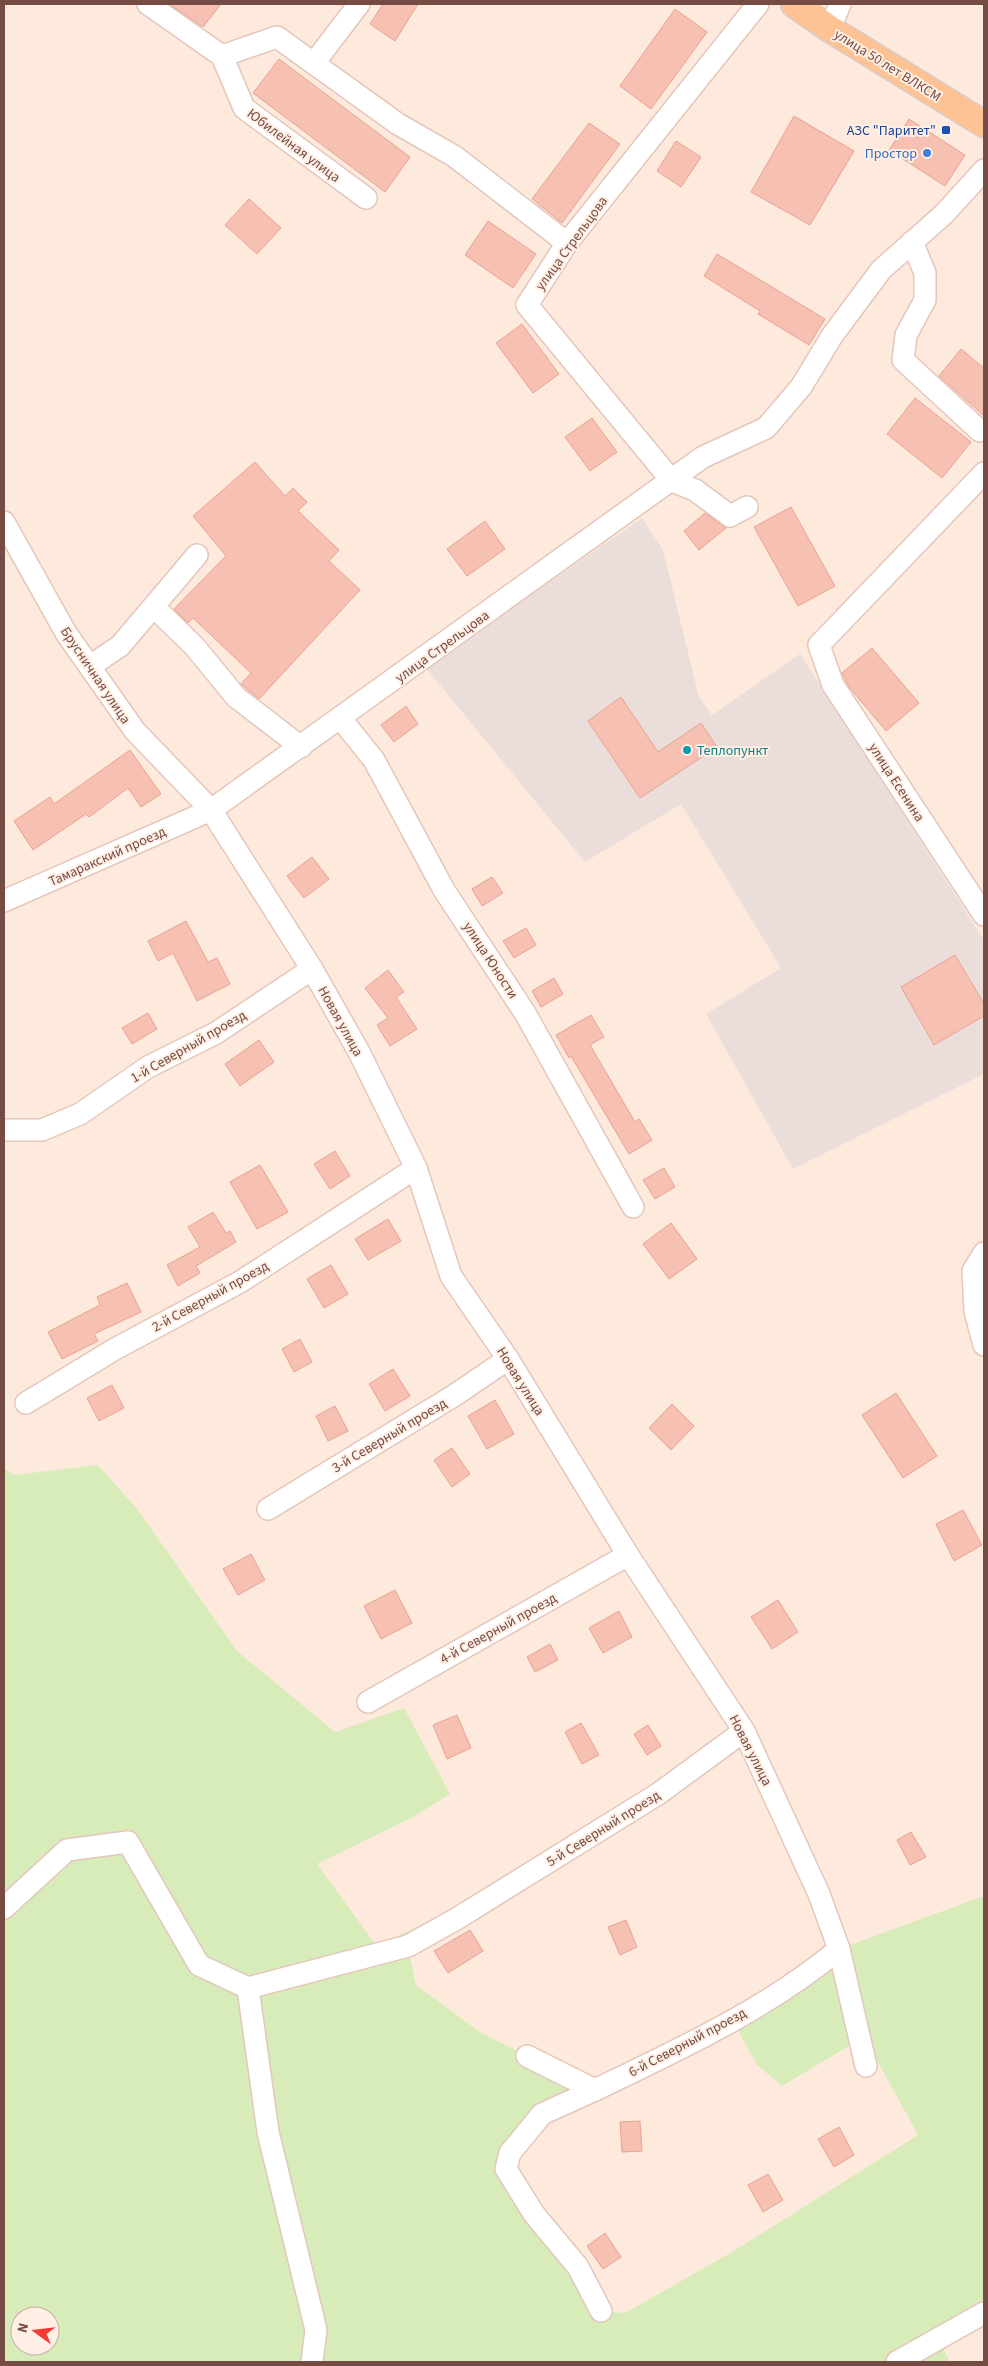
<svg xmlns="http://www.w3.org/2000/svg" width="988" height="2366" font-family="'Source Sans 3',sans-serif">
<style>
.industrial{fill:#ebdeda}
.green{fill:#d8ecba;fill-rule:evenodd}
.building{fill:#f6c0b2;stroke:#eaa191}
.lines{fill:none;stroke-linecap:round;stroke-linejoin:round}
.minor-casing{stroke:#e4c6bb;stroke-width:24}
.major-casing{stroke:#d8cdcb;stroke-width:29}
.minor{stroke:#fff;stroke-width:21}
.major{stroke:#ffc292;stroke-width:26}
.transit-dot{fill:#1a4fb4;stroke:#ffefe4;stroke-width:2}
.shop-dot{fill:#3f7fe0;stroke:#ffefe4;stroke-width:2}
.culture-dot{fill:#0f9aa8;stroke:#ffefe4;stroke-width:2}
.labels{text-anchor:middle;stroke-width:4;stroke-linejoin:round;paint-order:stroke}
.street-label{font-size:14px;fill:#754c44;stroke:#ffefe4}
.transit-label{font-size:14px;fill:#164399;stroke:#ffefe4;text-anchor:end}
.shop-label{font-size:14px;fill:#366cbe;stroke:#ffefe4;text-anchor:end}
.culture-label{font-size:14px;fill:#0d838f;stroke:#ffefe4;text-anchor:start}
</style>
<rect width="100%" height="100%" fill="#feeadc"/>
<polygon class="industrial" points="642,518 663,550 699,697 712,715 800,654 984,940 984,1074 793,1169 706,1014 781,968 681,804 585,862 426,668"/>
<path class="green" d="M98,1465L138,1510L237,1651L335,1732L404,1708L450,1794L413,1817L317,1864L376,1945L418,1927L406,1939L416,1985L480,2032L595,2090L542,2114L506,2169L601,2311L625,2313L732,2252L918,2135L864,2037L782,2086L757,2065L732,2020L839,1949L984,1896V2313L938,2339L950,2362H4V1468L14,1475ZM20,2316H50V2346H20Z"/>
<g class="building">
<polygon points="169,4 221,4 203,27"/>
<polygon points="383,4 418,4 395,41 370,24"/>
<polygon points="675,9 707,32 651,109 620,86"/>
<polygon points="279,59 410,157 385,192 253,93"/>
<polygon points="794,116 854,151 810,225 751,192"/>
<polygon points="909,119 965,155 945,186 889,150"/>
<polygon points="589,123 620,144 562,223 532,199"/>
<polygon points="676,141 701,157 681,187 657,171"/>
<polygon points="249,199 281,228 257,254 225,225"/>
<polygon points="488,221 536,254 513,288 465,255"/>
<polygon points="717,254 825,319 809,345 758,314 760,311 704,276"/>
<polygon points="522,324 559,374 533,393 496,343"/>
<polygon points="961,349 984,368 984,416 939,376"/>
<polygon points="915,398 971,442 942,478 887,434"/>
<polygon points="592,418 617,452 590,471 565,437"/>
<polygon points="255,462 285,496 293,488 307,502 298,511 339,550 329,561 360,590 259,699 241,684 251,673 193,618 188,623 174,609 226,556 193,516"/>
<polygon points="791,507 835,586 798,606 754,527"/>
<polygon points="705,513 726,528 699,550 684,531"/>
<polygon points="485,521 505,549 467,576 447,549"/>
<polygon points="872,648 919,703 886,731 849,687 842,673"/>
<polygon points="621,697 658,752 701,723 717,747 640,798 588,721"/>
<polygon points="406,706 418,724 394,742 381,725"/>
<polygon points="130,750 161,794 141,807 128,788 89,817 86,814 33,850 14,821 50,797 54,804"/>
<polygon points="312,857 329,879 304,898 287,876"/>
<polygon points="492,877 503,893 482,906 472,889"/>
<polygon points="186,921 208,962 217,958 230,984 197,1001 173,953 158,961 148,941"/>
<polygon points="526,928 536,945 514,958 503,941"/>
<polygon points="955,955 984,1004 984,1016 934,1045 901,987"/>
<polygon points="388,970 404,992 396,997 417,1029 390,1046 377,1025 388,1018 365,988"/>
<polygon points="554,978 563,994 541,1007 532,991"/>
<polygon points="148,1013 157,1029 132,1044 122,1028"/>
<polygon points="591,1015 604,1037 590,1045 635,1122 639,1119 652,1140 629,1154 571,1056 569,1058 556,1035"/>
<polygon points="259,1040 274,1062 240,1086 225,1064"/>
<polygon points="335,1151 350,1176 330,1189 314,1164"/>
<polygon points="260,1165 288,1212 257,1229 230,1182"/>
<polygon points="664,1168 675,1187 655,1199 643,1180"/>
<polygon points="213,1212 226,1233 230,1231 236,1242 196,1266 200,1273 178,1286 167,1265 200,1247 188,1227"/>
<polygon points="388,1219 401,1241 368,1260 355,1239"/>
<polygon points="671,1223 697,1259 669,1279 643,1244"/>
<polygon points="331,1265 348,1294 324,1308 307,1279"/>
<polygon points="127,1283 141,1312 94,1334 98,1341 62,1359 48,1332 100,1305 97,1297"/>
<polygon points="300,1339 312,1362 294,1372 282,1349"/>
<polygon points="393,1369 410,1396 385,1411 369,1384"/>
<polygon points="112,1385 124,1408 99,1421 87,1398"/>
<polygon points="896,1393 937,1456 903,1478 862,1415"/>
<polygon points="495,1400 514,1434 487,1449 468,1416"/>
<polygon points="672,1404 694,1426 671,1450 649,1428"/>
<polygon points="335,1406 348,1431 328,1441 316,1416"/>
<polygon points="452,1448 470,1474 452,1487 434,1460"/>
<polygon points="963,1510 982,1545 954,1561 936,1524"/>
<polygon points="251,1554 265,1580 238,1595 223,1569"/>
<polygon points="395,1590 412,1623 381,1639 364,1606"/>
<polygon points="778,1600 798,1632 772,1649 751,1617"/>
<polygon points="619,1611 632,1637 603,1653 589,1628"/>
<polygon points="550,1644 558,1660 535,1672 527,1657"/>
<polygon points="457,1715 471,1748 447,1759 433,1725"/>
<polygon points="581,1723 599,1755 582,1764 565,1732"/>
<polygon points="648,1725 661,1746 647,1755 634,1734"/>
<polygon points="911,1832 926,1857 910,1865 897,1840"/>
<polygon points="626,1920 637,1947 620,1955 608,1927"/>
<polygon points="470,1930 483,1951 448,1973 434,1951"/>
<polygon points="640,2121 642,2151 622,2152 620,2122"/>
<polygon points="839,2127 854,2155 834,2167 818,2139"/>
<polygon points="768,2174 783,2200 763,2212 748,2185"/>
<polygon points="605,2233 621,2257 603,2269 587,2246"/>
</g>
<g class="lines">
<g class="minor-casing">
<g id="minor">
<polyline points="148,4 222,56 244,108 366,198"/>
<polyline points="830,29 840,4"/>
<polyline points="222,56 277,37 398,124 454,156 567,243"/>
<polyline points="314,63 359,4"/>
<polyline points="912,242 925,273 925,300 906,335 903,360 980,431"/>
<polyline points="984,473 819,645 833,685 984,915"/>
<polyline points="747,507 730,516 695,490 672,481 527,305 567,243 758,4"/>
<polyline points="4,522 66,633 135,731 211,810 312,969 359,1052 416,1168 451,1276 508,1359 628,1555 744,1731 819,1894 839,1949 866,2066"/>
<polyline points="154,607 195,647 236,697 301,747"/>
<polyline points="90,666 120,646 197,555"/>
<polyline points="341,719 374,760 444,890 525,1013 633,1207"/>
<polyline points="4,901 211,810 703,457 766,428 801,387 832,336 881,270 944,214 984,170"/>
<polyline points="4,1130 42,1130 80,1114 148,1067 216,1033 312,969"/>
<polyline points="984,1253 973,1271 975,1311 984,1345"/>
<polyline points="26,1403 115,1349 240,1282 416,1168"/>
<polyline points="268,1509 455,1395 508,1359"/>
<polyline points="368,1702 628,1555"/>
<polyline points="4,1908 67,1850 128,1842 199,1965 248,1988 408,1946 458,1918 658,1794 744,1731"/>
<polyline points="248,1988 268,2132 316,2330 312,2362"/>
<path d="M527,2056L595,2090C678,2050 769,2008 839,1949"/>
<polyline points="595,2090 542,2114 510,2153 506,2169 534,2214 578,2267 601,2311"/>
<polyline points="897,2362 984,2313"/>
</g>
</g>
<g class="major-casing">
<polyline id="major" points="794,4 830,29 984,124"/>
</g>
<use href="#minor" class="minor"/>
<use href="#major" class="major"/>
</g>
<rect class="transit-dot" x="941" y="125" width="10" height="10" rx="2.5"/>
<circle class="shop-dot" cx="927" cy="153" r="5"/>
<circle class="culture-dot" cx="687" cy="750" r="5"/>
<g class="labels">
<g class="street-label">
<text transform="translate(888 65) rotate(32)" y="5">улица 50 лет ВЛКСМ</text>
<text transform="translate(294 145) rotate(37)" y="5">Юбилейная улица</text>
<text transform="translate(571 243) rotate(-54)" y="5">улица Стрельцова</text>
<text transform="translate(442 646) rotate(-36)" y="5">улица Стрельцова</text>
<text transform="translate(96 675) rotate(56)" y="5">Брусничная улица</text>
<text transform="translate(897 782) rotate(57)" y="5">улица Есенина</text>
<text transform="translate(107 856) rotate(-24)" y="5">Тамаракский проезд</text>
<text transform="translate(491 960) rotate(57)" y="5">улица Юности</text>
<text transform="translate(341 1021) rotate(61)" y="5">Новая улица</text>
<text transform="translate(188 1046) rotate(-30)" y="5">1-й Северный проезд</text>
<text transform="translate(210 1296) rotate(-29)" y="5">2-й Северный проезд</text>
<text transform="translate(521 1381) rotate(58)" y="5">Новая улица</text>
<text transform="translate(389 1435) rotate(-31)" y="5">3-й Северный проезд</text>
<text transform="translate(498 1628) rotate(-29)" y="5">4-й Северный проезд</text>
<text transform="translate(751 1750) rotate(63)" y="5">Новая улица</text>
<text transform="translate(603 1828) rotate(-32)" y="5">5-й Северный проезд</text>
<text transform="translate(687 2042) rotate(-28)" y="5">6-й Северный проезд</text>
</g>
<g class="transit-label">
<text x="936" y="135">АЗС "Паритет"</text>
</g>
<g class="shop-label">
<text x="917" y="158">Простор</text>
</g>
<g class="culture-label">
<text x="697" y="755">Теплопункт</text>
</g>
</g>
<rect width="988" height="2366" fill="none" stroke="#754c44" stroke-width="10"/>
<g transform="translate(35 2331) rotate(285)"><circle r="24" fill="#ffefe4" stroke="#c8aea4"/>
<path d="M0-4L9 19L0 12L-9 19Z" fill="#f43b35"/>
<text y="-8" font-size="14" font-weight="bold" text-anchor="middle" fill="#754c44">N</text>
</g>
</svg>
